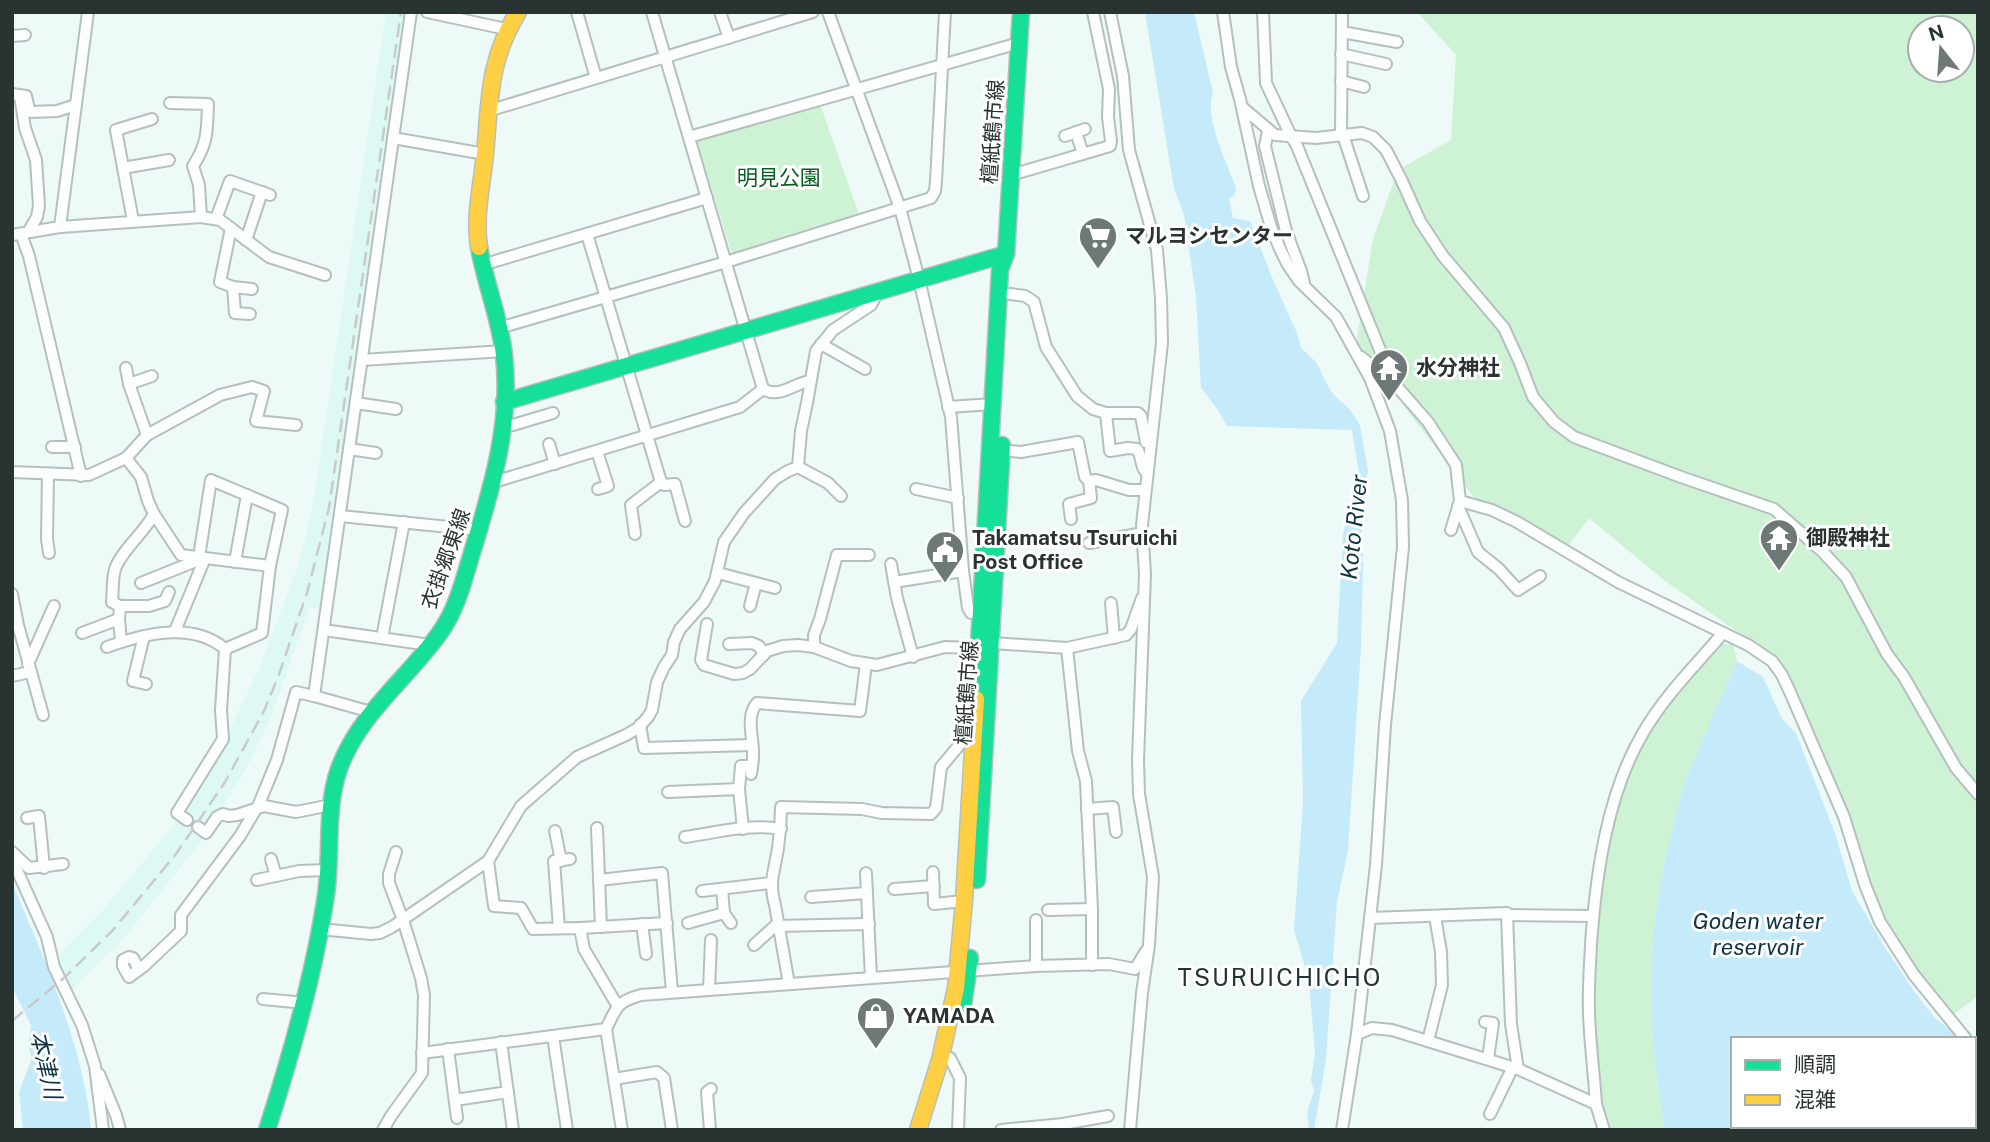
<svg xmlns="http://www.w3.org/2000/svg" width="1990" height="1142" font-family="'Public Sans','Noto Sans JP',sans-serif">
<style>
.built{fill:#def8f4}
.green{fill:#cef2d4;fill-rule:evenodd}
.water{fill:#c5eaf9}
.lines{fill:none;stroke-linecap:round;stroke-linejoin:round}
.street-casing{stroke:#b5c0be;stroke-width:14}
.fast-casing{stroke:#b5c0be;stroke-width:19}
.slow-casing{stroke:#b5c0be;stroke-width:19}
.street{stroke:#fcfefe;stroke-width:10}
.fast{stroke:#16e098;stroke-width:16}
.slow{stroke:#ffcf43;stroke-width:16}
.rail{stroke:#c9cbcb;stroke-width:2.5;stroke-dasharray:14 7;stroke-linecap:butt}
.labels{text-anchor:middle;stroke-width:6;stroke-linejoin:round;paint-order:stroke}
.street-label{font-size:21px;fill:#293432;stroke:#fff}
.park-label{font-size:21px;fill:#045f1c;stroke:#fff}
.poi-label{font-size:21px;font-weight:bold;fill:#293432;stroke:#fff;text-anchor:start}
.water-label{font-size:23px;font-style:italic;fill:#0d3444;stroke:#fff}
.quarter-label{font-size:24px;letter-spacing:2px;fill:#1f3533;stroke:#fff}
</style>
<rect width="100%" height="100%" fill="#eefaf8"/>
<polygon class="built" points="386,12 406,12 321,609 309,608 272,715 248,765 220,812 206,825 201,824 204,837 123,940 71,991 56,957 104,909 176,822 184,823 189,817 186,810 220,752 259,668 295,575 305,541 313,505"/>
<g class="green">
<path d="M1417,12H1978V996L1953,1015L1908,958L1870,894L1825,770L1759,647L1665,581L1589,518L1562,554L1480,505L1356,344L1373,239L1398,170L1451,140L1456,55ZM1920,28H1962V70H1920Z"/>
<polygon points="820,104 860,217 732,254 696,139"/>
<path d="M1717,644H1733L1737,661C1720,701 1700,742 1685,783C1680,796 1677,811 1674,824C1645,930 1645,1023 1665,1130H1612L1599,1098L1591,998L1598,893L1620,783L1660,710Z"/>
</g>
<g class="water">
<path d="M1145,12H1194L1213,93C1203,116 1228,165 1236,188L1235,195L1229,198L1233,218L1250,221L1273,280L1297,333L1301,348L1316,362L1330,390L1337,398L1350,410L1360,425L1368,471L1361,509L1363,563L1361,647L1348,851L1337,902L1326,1059L1314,1130H1309L1307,1112L1314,1091L1311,1080L1315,1054L1309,980L1294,930L1303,803L1301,701L1337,643L1343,535L1352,500L1360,479L1352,430L1227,426L1218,410L1201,388L1196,297L1184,215L1174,189Z"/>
<path d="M1737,661L1763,677L1782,719L1796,733L1836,836L1852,891L1886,949L1914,991L1936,1019L1952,1031L1958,1039H1733V1126H1974V1064L1978,1072V1130H1665C1645,1023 1645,930 1674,824C1677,811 1680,796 1685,783C1700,742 1720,701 1737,661Z"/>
<path d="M12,883C44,957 85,1050 91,1130H23L19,1092L32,1058L28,1046L31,1025L12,987Z"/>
</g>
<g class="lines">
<g class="street-casing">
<g id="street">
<polyline points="427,12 506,29"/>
<polyline points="577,12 596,78"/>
<polyline points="720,12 729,38"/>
<polyline points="828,12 900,208 919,279 951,417 963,571 968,608 971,613 987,614"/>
<polyline points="1110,12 1123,76 1129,150 1157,250 1161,298 1162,343 1142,525 1145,574 1138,760 1139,794 1153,877 1149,945 1142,993 1130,1130"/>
<polyline points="1223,12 1231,67 1240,99 1259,186 1271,227 1280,249 1288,265 1299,281 1336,317 1370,378 1390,431 1402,500 1403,547 1385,725 1376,865 1357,1034 1342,1130"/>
<polyline points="1263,12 1266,83 1291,136 1297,146 1393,382"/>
<polyline points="1342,32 1397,42"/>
<polyline points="12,36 25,35"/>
<polyline points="1341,54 1386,64"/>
<polyline points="1341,81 1364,87"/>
<polyline points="12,94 26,96 29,109 31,112 57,111 76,105"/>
<polyline points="20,96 25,128 36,160 39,206 37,217 28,232"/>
<path d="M170,103L208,104C207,131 208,143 193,166L199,185L201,217"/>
<polyline points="1242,107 1275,135 1316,138 1362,133 1373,137 1386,150 1401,179 1420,221 1443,256 1504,328 1520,363 1533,397 1554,422 1574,437 1681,477 1774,509 1823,552 1846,577 1887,654 1904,677 1956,768 1978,794"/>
<polyline points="488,111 813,12"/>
<polyline points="1268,131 1265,146 1286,231 1301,271 1304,283"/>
<polyline points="1076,132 1083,154"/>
<polyline points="1341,135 1342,12"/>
<polyline points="1343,135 1363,196"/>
<polyline points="1065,136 1085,129"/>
<polyline points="689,137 1019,43"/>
<polyline points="393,138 485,154"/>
<polyline points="123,168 169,160"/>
<polyline points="1011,175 1110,146 1111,141 1108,117 1109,89 1093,12"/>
<polyline points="216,219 230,181 270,195"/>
<polyline points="133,221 116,130 152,119"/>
<polyline points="60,227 88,12"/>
<polyline points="231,228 220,282 233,287 252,289"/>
<polyline points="21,234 29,256 81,476"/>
<polyline points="587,234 661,482 664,485 675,484 685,521"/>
<polyline points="12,235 60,227 201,217 220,220 269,257 325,275"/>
<polyline points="246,240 262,192"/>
<polyline points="482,265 707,198"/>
<polyline points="233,287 235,313 250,314"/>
<polyline points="1010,294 1025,296 1034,302 1046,347 1077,396 1093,409 1106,413 1138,413 1141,416 1146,442"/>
<polyline points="499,328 726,262 931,198 935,191 936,181 945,12"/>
<polyline points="821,344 865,369"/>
<polyline points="1361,357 1393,382 1428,422 1456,465 1460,501 1451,530"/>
<polyline points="362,360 504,351"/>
<polyline points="129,384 152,376"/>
<path d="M763,389C780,399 794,383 810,381"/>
<polyline points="356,403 396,409"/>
<polyline points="948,407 993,404"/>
<path d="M1106,413L1110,451L1128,448L1137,449C1142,456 1140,464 1145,471"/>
<polyline points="502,423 513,425 553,413"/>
<polyline points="147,435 220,395 252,387 264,391 256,421 296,425"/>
<polyline points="549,444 555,464"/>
<polyline points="52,447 75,447"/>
<polyline points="349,449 376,453"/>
<polyline points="1001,450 1021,452 1078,442 1085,477 1089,481 1096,480 1129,490 1145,490"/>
<polyline points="597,451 608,486 598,489"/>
<polyline points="126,458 147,435 129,384 126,368"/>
<polyline points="798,467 828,483 841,496"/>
<polyline points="12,472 89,475 126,458 141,477 148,501 154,514 181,555 270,566"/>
<polyline points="48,474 47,539 49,553"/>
<polyline points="494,482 740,407 763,389 652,12"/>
<polyline points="916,489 958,498"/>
<polyline points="1460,501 1492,510 1517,522 1618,582 1748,645 1772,661 1782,675 1790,692 1844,817 1865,885 1880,922 1914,975 1966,1039"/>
<polyline points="1458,506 1478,552 1499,569 1518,590 1540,576"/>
<polyline points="340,516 479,530"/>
<polyline points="1071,519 1069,504 1091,498 1089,481"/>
<polyline points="635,534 631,505 661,482"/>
<polyline points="1089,543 1143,533"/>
<polyline points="235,562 247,495"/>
<polyline points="891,564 897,598 913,657"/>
<polyline points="718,573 775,588"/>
<polyline points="894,582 963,571"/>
<polyline points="141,583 196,561 199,557 211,480 282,510 270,566 262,633 225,649"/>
<polyline points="12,594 18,625 43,715"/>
<polyline points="1111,603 1114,638"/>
<polyline points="120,606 149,606 165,601 169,592"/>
<polyline points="750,606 756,583"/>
<polyline points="707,624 701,660 704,665 734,674 743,673 750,669 767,651 783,646 798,645 814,647 851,661 877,665 945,647 973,648"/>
<polyline points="324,630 430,645"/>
<polyline points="175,631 205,558"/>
<polyline points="82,633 119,619"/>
<polyline points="144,636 133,681 146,684"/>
<polyline points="382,638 404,522"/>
<path d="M121,642L119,619L120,606L112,602C113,592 112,579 115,569C122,550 144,533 154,514"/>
<polyline points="729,644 752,643 759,646 764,655"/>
<polyline points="985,645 992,643 1067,648 1126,635 1131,629 1142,598"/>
<path d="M107,647C143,634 192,621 225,649L221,710L223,739L177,813L187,820"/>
<polyline points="814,647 814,635 820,619 837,555 869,555"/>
<polyline points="1067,648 1078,751 1086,781 1092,909 1092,965"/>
<polyline points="28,664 54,606"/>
<polyline points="12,676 30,672"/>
<polyline points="314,696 411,12"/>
<polyline points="640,725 644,748 752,745"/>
<path d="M751,774C752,768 753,762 753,756C754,739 745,717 757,703L860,711L866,664"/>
<polyline points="668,792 739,789"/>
<polyline points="1087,809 1113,807 1116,832"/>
<polyline points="27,818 39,816 44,868"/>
<polyline points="198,827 206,833 217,817 223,814 228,816 237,815 264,806 296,812 331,805"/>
<polyline points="597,828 601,927"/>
<polyline points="743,829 739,789 741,766 752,766"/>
<polyline points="555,831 561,861"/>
<path d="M685,837C715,833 750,823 781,829"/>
<polyline points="12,852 29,868 63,864"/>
<polyline points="12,859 47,937 54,967 82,1025 95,1066 103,1130"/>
<polyline points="271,859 276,876"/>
<polyline points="488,861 494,906 521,908 533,929 580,928 584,949 617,1005"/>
<polyline points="933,872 934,904 964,901"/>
<polyline points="866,873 871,978"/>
<polyline points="257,880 299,871 328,870"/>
<polyline points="599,880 662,873 672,992"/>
<polyline points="722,889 724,913 731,923"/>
<polyline points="894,889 934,886"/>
<polyline points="702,891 771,883"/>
<polyline points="811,897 867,893"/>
<polyline points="1048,910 1092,909"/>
<polyline points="1507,915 1593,916"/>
<polyline points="1370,918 1507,913 1511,1024 1518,1069"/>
<polyline points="688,923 724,913"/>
<polyline points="642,924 646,954"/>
<polyline points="559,928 554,861 570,859"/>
<polyline points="580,928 667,923"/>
<polyline points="320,929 371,934 380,933 392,927 488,861 521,806 577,757 626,735 638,728 648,717 652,710 657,682 664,667 672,655 674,642 680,629 704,602 715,581 724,542 744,513 775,479 788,471 798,467 801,431 807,403 816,351 833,330 871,305 878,292"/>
<polyline points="754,945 775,926 869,924"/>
<polyline points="1036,966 1036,920"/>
<polyline points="139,970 133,958 129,957 123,960 123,966 129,977 144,966 181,931 181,915 240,836 259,804 277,760 296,692 314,696 371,712"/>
<path d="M789,984L775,905C768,881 775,870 778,848C780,834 781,821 781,807L862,809L882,813L931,814L936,808L941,767L961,743L967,648"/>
<polyline points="709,990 711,940"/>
<polyline points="263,999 305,1003"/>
<polyline points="1485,1022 1493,1023 1488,1059"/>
<polyline points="606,1029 622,1130"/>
<polyline points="1357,1034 1372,1028 1392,1030 1518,1069 1596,1104 1604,1130"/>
<polyline points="553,1036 567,1130"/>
<polyline points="1428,1041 1442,985 1441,952 1435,916"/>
<polyline points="501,1042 513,1130"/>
<polyline points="1974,1048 1978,1052"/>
<polyline points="448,1049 457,1118"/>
<path d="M422,1053L606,1029C617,1007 616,1002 641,995L1036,966L1109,964L1135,969L1146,951"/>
<polyline points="950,1058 960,1078 958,1130"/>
<polyline points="99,1074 116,1115 120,1130"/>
<polyline points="614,1079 657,1072 664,1078 672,1130"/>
<polyline points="455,1100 508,1092"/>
<path d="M1596,1104C1594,1074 1590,1043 1589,1013C1588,990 1590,967 1591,944C1596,874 1607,794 1643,733C1664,696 1696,665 1723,633"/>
<polyline points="1490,1114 1513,1067"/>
<polyline points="383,1130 391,1116 422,1073 424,995 421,978 403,920 389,883 389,874 396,852"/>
<polyline points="710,1130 707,1092 711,1089"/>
<polyline points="1001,1130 1063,1124 1108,1116"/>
</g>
</g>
<g class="fast-casing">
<g id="fast">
<polyline points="504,402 1006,254"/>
<polyline points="976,699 1000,270 1006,254 1021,12"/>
<polyline points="977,880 1002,445"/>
<polyline points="962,1012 970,958"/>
<path d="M267,1130C292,1053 314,975 326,895C332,853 325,809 339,769C359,714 406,680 439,634C456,611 463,583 471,556C491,491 512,424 504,355C500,318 485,283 479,247"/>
</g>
</g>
<g class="slow-casing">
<g id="slow">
<path d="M479,247C474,216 482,185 485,154C490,100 488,61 518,12"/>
<polyline points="918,1130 940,1060 956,988 964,901 976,699"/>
</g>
</g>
<use href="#street" class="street"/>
<use href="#fast" class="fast"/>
<use href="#slow" class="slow"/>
<polyline class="rail" points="12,1021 65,977 113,930 176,854 225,782 264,711 278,677 307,593 329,508 401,12"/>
</g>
<defs>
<g id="supermarket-pin" transform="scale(2.0125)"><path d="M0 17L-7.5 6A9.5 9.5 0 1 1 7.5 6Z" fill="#6e7977" stroke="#fff"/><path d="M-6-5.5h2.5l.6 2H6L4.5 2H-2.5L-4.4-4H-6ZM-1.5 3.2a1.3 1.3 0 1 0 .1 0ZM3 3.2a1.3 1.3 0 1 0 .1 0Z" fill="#fff"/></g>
<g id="temple-pin" transform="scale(2.0125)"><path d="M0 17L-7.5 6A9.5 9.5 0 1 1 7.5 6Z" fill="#6e7977" stroke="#fff"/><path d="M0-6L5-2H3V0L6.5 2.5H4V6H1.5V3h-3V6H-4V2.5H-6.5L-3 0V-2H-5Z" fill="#fff"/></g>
<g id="civic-pin" transform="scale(2.0125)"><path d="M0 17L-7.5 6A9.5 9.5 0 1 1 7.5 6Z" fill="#6e7977" stroke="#fff"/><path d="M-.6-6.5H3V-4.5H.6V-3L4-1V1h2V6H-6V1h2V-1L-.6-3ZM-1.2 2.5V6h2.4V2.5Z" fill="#fff"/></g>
<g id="shop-pin" transform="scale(2.0125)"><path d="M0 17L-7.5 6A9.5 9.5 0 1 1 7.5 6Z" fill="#6e7977" stroke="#fff"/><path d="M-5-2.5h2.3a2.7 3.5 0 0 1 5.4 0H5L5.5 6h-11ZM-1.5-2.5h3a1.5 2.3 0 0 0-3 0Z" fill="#fff"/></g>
</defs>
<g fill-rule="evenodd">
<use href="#supermarket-pin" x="1098" y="236"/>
<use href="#temple-pin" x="1389" y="368"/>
<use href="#temple-pin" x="1779" y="538"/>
<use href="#civic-pin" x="945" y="550"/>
<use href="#shop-pin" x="876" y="1016"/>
</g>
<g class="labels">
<g class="street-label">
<text transform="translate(993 132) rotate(-86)" y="7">檀紙鶴市線</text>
<text transform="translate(446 559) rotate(-70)" y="7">衣掛郷東線</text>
<text transform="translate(967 693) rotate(-86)" y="7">檀紙鶴市線</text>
</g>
<g class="park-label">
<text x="779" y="185">明見公園</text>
</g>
<g class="poi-label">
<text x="1125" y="243">マルヨシセンター</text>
<text x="1416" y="375">水分神社</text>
<text x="972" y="545">Takamatsu Tsuruichi<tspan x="972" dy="24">Post Office</tspan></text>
<text x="1806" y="545">御殿神社</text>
<text x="903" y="1023">YAMADA</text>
</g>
<g class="water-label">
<text transform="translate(1354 527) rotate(-84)" y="8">Koto River</text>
<text x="1758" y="929">Goden water<tspan x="1758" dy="26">reservoir</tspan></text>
<text transform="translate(46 1065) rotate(77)" y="8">本津川</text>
</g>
<g class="quarter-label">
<text x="1280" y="986">TSURUICHICHO</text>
</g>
</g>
<rect width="1990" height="1142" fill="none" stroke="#293432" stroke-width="28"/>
<rect x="1731" y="1037" width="245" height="91" fill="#ffffff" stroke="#a9aead" stroke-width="2"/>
<rect x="1745" y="1060" width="35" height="10" fill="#16e098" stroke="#a9aead" stroke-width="2"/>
<text x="1794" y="1072" font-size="21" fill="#293432">順調</text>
<rect x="1745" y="1095" width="35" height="10" fill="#ffcf43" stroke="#a9aead" stroke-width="2"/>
<text x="1794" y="1107" font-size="21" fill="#293432">混雑</text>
<g transform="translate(1941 49) rotate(343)"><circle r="33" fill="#ffffff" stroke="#a9aead" stroke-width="2"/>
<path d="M0-5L12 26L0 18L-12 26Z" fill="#6e7977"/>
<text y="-10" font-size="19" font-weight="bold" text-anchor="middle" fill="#293432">N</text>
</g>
</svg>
